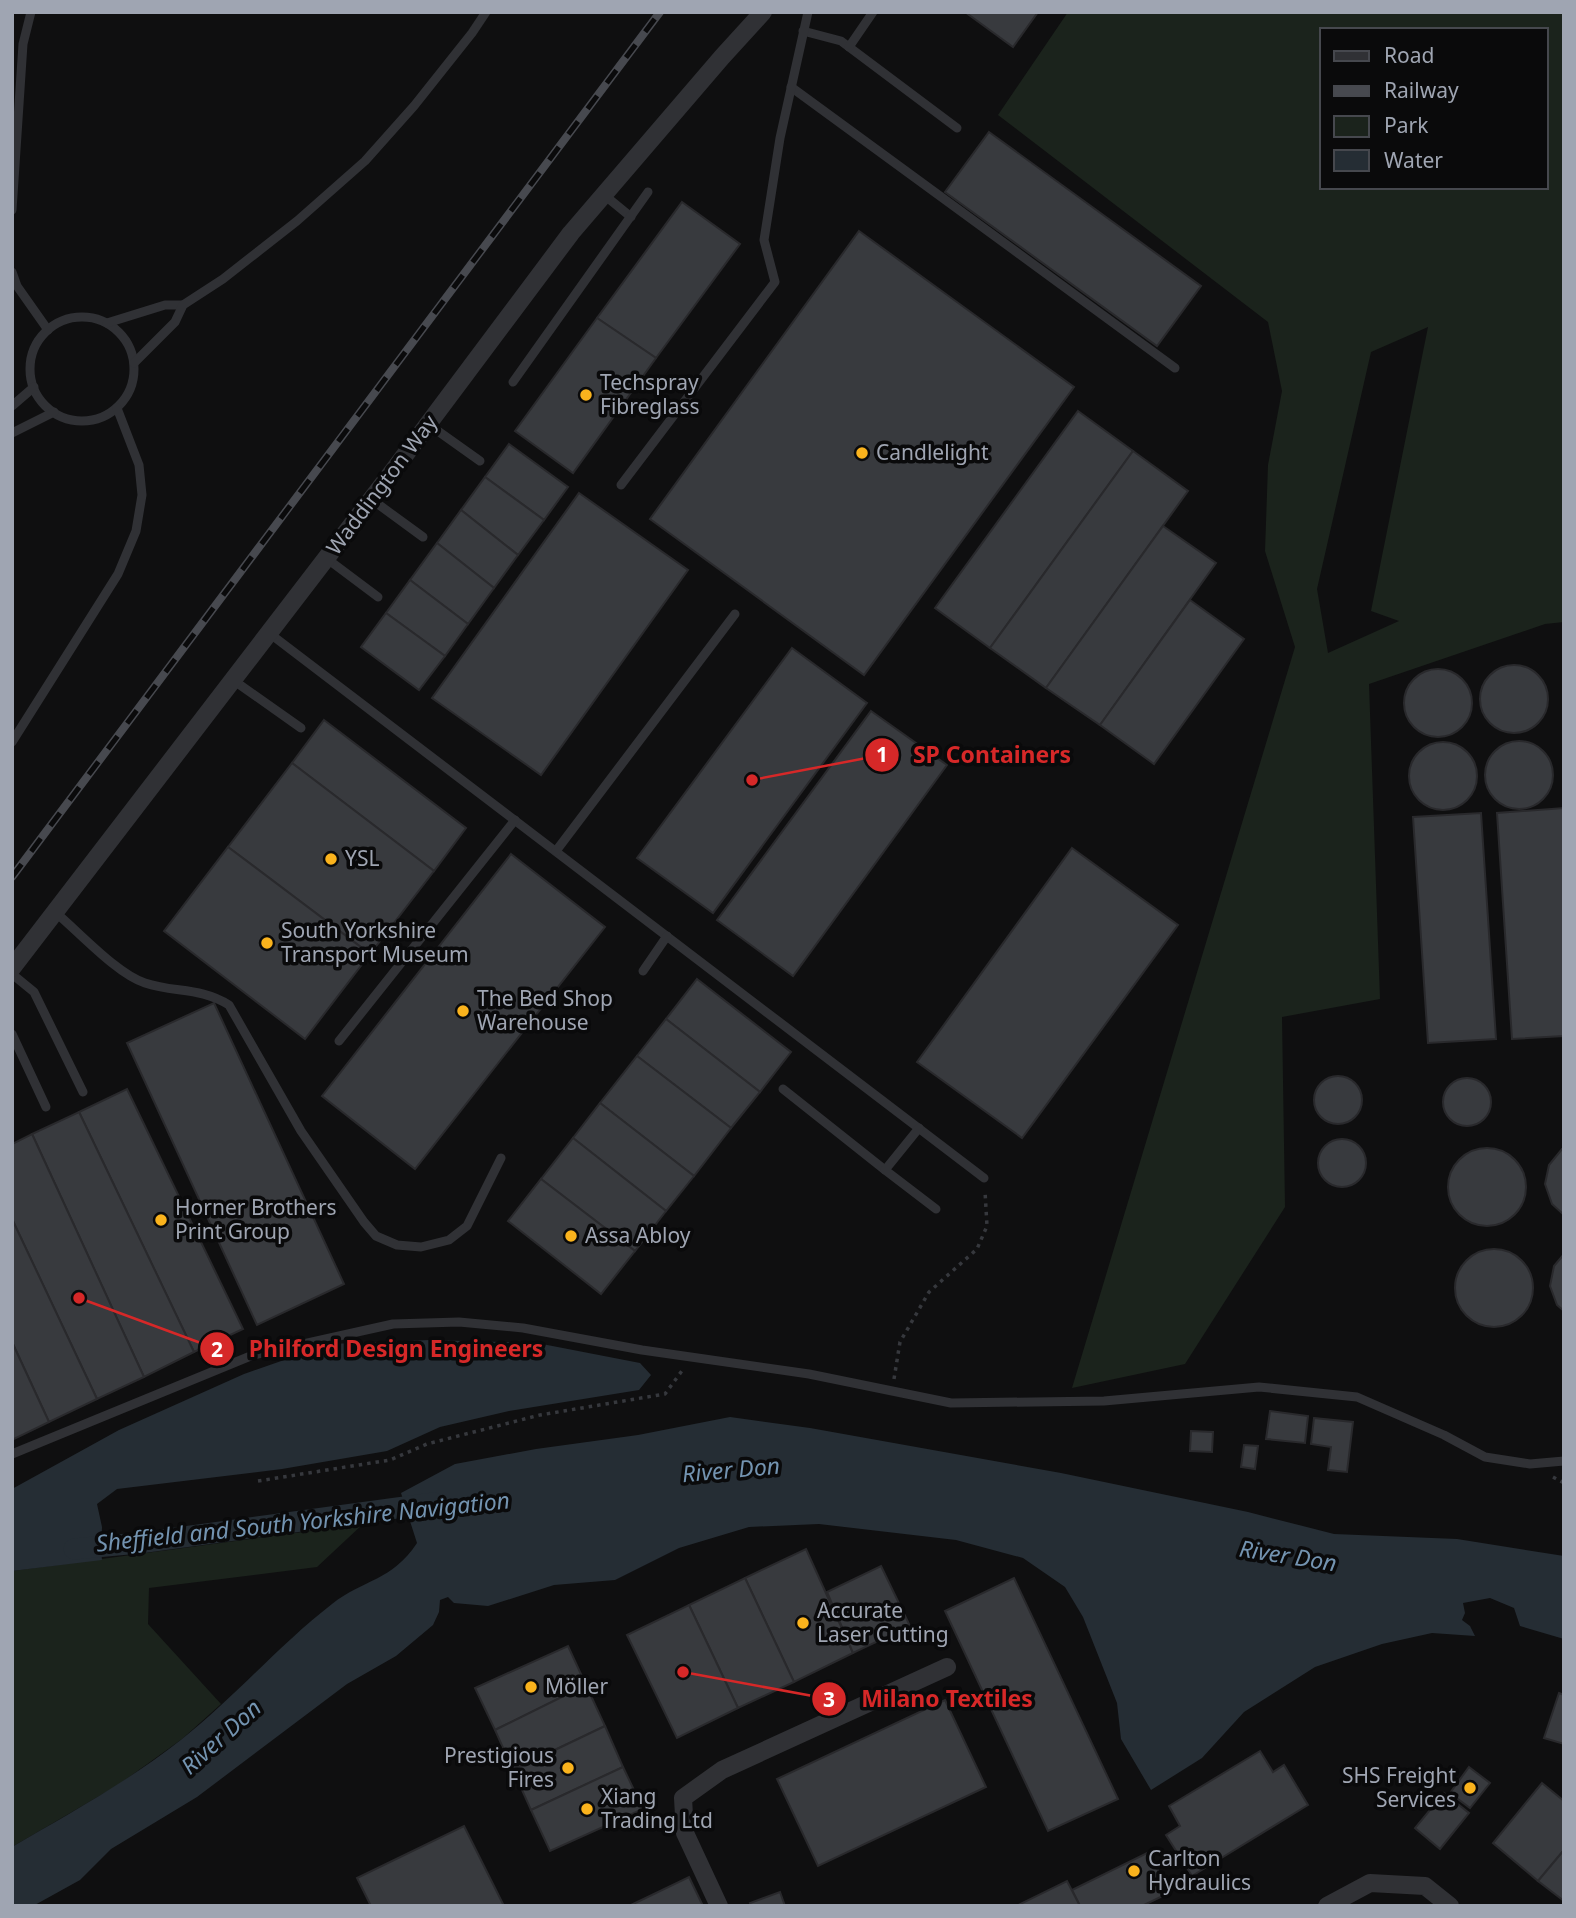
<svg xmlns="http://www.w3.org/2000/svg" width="1576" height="1918" font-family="'Noto Sans',sans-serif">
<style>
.green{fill:#1b231c;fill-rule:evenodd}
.water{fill:#252d34}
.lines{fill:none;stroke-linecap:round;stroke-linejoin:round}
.canal{stroke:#252d34;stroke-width:21}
.building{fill:#383a3e;stroke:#29292c;stroke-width:2}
.path{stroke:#36383d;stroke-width:3.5;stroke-dasharray:3.5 5;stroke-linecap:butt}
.service{stroke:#303135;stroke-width:9}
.minor{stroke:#303135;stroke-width:18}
.rail-casing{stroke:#47494f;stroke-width:8}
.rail{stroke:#0a0a0b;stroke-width:5;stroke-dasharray:16;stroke-linecap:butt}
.poi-dot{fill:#fab31d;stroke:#0a0a0b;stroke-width:2.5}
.labels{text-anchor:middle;stroke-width:7;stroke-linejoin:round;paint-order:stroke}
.poi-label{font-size:21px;fill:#9fa5b2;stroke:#0a0a0b;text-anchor:start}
.street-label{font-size:21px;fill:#9fa5b2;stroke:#0a0a0b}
.water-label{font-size:23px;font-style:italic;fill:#7393b0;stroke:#0a0a0b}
.leader{fill:none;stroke:#d62828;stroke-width:2.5}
.callout-dot{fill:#d62828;stroke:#0a0a0b;stroke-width:2.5}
.mark-label{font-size:21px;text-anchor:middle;font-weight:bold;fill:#fff}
.callout-label{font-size:23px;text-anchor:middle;font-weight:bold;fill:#d62828;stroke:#0a0a0b;stroke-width:7;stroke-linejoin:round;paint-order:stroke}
</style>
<rect width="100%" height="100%" fill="#0f0f10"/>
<g class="green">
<path d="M1068,12H1564V622L1545,624L1369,684L1380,999L1282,1017L1285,1207L1185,1364L1072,1388L1295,647L1265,551L1268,465L1282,391L1268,322L998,115ZM1322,30H1546V187H1322ZM1428,327L1371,611L1399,621L1328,653L1317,589L1371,352Z"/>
<polygon points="363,1524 317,1567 149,1588 148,1624 221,1704 182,1739 118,1785 12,1847 12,1571"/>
</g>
<g class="water">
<polygon points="429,1340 537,1343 640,1363 651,1375 639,1390 509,1411 440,1427 387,1451 282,1469 117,1489 97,1504 102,1527 101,1549 102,1560 12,1571 12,1489 119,1430 244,1374 330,1344"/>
<path d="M730,1417L810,1428L1061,1473L1248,1512L1334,1534L1457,1539L1564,1556V1639L1520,1626L1514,1608L1490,1598L1463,1603L1465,1613L1462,1620L1470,1626L1475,1636L1432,1633L1382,1644L1315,1667L1244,1712L1202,1758L1151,1790L1121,1739L1117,1703L1083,1617L1065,1587L1023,1558L956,1540L819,1524L749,1527L679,1548L615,1580L554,1585L488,1606L454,1603L448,1597L440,1600L439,1612L433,1625L396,1656L347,1684L197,1797L111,1849L80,1880L33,1906H12V1847C70,1813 129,1781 182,1739C235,1697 279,1645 332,1604C364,1579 392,1581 417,1543L401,1493L455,1464L536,1449L638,1435Z"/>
</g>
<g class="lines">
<polyline class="canal" points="74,1549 139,1543 434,1503"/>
</g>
<g class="building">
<polygon points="965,12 1038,12 1013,47"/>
<polygon points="989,132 1201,286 1157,346 945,192"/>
<polygon points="682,202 740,244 656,358 597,318"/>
<polygon points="859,231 1074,387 864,675 650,519"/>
<polygon points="597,318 656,358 573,473 515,431"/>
<polygon points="1078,411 1133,451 990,648 935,608"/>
<polygon points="509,444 568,487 544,520 485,477"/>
<polygon points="1133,451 1188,491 1046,688 990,648"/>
<polygon points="485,477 544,520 518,555 461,510"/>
<polygon points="579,493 688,570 541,775 432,698"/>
<polygon points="461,510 518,555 494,588 437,543"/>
<polygon points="1163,526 1216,563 1100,725 1046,688"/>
<polygon points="437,543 494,588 468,624 410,580"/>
<polygon points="410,580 468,624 445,656 386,613"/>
<polygon points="1190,600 1244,639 1154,764 1100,725"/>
<polygon points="386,613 445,656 419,690 361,647"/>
<polygon points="792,648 867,703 713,913 637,858"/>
<circle cx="1514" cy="699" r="34"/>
<circle cx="1438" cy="703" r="34"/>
<polygon points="871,711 947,765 793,976 717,920"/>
<polygon points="324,720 466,828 434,871 292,763"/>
<circle cx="1519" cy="775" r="34"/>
<circle cx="1443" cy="776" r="34"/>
<polygon points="292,763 434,871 370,954 228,847"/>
<polygon points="1564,808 1564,1036 1512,1039 1497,813"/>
<polygon points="1481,813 1496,1039 1428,1043 1413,817"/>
<polygon points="228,847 370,954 305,1039 164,931"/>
<polygon points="1072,848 1178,925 1022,1138 917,1062"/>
<polygon points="511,854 605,927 415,1169 322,1096"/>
<polygon points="697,979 791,1052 760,1092 666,1019"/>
<polygon points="214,1003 344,1284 257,1325 127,1043"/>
<polygon points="666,1019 760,1092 731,1128 637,1056"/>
<polygon points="637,1056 731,1128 694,1176 600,1103"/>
<circle cx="1338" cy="1100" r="24"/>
<circle cx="1467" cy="1102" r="24"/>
<polygon points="127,1089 243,1329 194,1352 79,1112"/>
<polygon points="600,1103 694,1176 666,1211 573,1138"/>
<polygon points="79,1112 194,1352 144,1377 32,1134"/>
<polygon points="32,1134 144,1377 97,1399 12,1219 12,1144"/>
<polygon points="573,1138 666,1211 635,1251 541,1179"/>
<circle cx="1342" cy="1163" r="24"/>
<circle cx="1487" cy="1187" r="39"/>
<polygon points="1562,1149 1564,1149 1564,1215 1552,1204 1545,1184 1549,1165"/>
<polygon points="541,1179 635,1251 601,1294 508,1221"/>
<polygon points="12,1219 97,1399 49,1422 12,1342"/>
<circle cx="1494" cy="1288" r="39"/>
<polygon points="1564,1254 1564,1311 1557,1305 1550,1286 1554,1266"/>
<polygon points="12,1342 49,1422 12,1440"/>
<polygon points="1270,1411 1308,1416 1305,1443 1266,1439"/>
<polygon points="1314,1418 1353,1422 1347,1472 1328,1470 1331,1447 1311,1444"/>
<polygon points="1191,1431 1213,1432 1212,1452 1190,1451"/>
<polygon points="1244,1445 1258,1446 1255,1469 1241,1467"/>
<polygon points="806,1549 853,1653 794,1682 745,1578"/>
<polygon points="881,1566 910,1626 853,1653 827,1592"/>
<polygon points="745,1578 794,1682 738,1708 689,1605"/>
<polygon points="1014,1578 1118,1799 1048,1831 945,1611"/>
<polygon points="689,1605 738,1708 677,1738 627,1635"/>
<polygon points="568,1646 586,1685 495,1730 475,1688"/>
<polygon points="586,1685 605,1726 513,1770 495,1730"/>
<polygon points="1559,1693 1564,1695 1564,1744 1544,1738"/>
<polygon points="945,1700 986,1787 818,1866 777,1779"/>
<polygon points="605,1726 623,1767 531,1810 513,1770"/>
<polygon points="1260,1751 1273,1772 1284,1765 1308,1805 1192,1876 1166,1835 1180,1826 1169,1806"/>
<polygon points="623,1767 643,1809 550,1851 531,1810"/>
<polygon points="1469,1767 1490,1783 1470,1808 1450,1793"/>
<polygon points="1542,1783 1564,1801 1564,1850 1538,1881 1493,1843"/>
<polygon points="1444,1793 1469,1813 1440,1849 1415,1828"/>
<polygon points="464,1826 504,1906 371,1906 357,1878"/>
<polygon points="1564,1850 1564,1901 1538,1881"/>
<polygon points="1149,1852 1169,1893 1142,1906 1080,1906 1072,1890"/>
<polygon points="689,1877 703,1906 629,1906"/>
<polygon points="1067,1881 1080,1906 1016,1906"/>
<polygon points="780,1892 785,1906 751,1906 750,1903"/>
</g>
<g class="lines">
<g class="path">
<polyline points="894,1379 900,1342 929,1292 977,1249 987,1226 985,1191"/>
<polyline points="1553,1477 1564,1483"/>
<polyline points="258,1481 390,1460 427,1444 540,1415 665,1394 684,1368"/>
</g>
<g class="service">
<polyline points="803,31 841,41 957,128"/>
<polyline points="849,47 873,12"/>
<polyline points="791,87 1175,368"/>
<polyline points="603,194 631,217"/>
<polyline points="12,210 23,44 31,12"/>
<polyline points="12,272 17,286 48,330"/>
<circle cx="82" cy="369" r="52"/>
<polyline points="107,323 165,305 183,305"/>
<polyline points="134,363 175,322 183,305 223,279 297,221 365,161 414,106 472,33 486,12"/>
<polyline points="513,382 648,192"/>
<polyline points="12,406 34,387"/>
<polyline points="428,424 480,461"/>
<polyline points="12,433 54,412"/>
<polyline points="621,485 775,282 764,240 780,138 808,12"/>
<polyline points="371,499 423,537"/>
<polyline points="326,558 378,597"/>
<polyline points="269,633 984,1178"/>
<polyline points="233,680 301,728"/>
<polyline points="12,742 118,574 136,531 142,495 139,465 117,408"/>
<polyline points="556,851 735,614"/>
<path d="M55,912C79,932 117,974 145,983C175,993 200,987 229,1005L301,1131L364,1222L376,1236L397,1245L421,1247L449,1240L467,1226L501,1158"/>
<polyline points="643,971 667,936"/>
<polyline points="12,974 34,992 83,1092"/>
<polyline points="12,1034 46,1107"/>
<polyline points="339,1041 515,820"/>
<polyline points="783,1089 885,1170"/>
<polyline points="919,1128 885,1170 936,1209"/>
<polyline points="12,1454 253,1355 393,1324 459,1322 523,1328 642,1350 809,1374 951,1403 1104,1401 1259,1387 1357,1397 1444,1435 1485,1457 1530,1464 1564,1461"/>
</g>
<g class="minor">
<polyline points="12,968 390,475 571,233 722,57 763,12"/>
<polyline points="719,1906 685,1833 683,1798 722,1770 947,1667"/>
<polyline points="1327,1906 1370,1883 1425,1886 1450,1906"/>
</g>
<g class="rail-casing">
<polyline id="rail" points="12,877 660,12"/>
</g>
<use href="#rail" class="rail"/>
</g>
<g class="poi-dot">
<circle cx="586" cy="395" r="7"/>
<circle cx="862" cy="453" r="7"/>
<circle cx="331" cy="859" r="7"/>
<circle cx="267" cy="943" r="7"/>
<circle cx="463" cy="1011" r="7"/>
<circle cx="161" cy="1220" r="7"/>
<circle cx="571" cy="1236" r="7"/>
<circle cx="803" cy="1623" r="7"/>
<circle cx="531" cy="1687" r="7"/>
<circle cx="568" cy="1768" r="7"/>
<circle cx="1470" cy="1788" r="7"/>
<circle cx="587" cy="1809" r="7"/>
<circle cx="1134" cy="1871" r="7"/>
</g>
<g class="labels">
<g class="poi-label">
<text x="600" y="390">Techspray<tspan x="600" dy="24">Fibreglass</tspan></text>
<text x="876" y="460">Candlelight</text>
<text x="345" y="866">YSL</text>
<text x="281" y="938">South Yorkshire<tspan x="281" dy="24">Transport Museum</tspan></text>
<text x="477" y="1006">The Bed Shop<tspan x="477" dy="24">Warehouse</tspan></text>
<text x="175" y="1215">Horner Brothers<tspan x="175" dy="24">Print Group</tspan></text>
<text x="585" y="1243">Assa Abloy</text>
<text x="817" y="1618">Accurate<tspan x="817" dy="24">Laser Cutting</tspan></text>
<text x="545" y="1694">Möller</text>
<text x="554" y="1763" text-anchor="end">Prestigious<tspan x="554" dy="24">Fires</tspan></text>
<text x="1456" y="1783" text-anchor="end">SHS Freight<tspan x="1456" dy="24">Services</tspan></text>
<text x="601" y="1804">Xiang<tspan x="601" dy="24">Trading Ltd</tspan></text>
<text x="1148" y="1866">Carlton<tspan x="1148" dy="24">Hydraulics</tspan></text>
</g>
<g class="street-label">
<text transform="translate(382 485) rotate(-53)" y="7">Waddington Way</text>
</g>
<g class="water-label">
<text transform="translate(731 1470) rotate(-5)" y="8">River Don</text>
<text transform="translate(303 1522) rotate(-6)" y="8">Sheffield and South Yorkshire Navigation</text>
<text transform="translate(1288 1556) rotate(9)" y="8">River Don</text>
<text transform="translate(221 1737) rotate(-42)" y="8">River Don</text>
</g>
</g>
<path class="leader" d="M752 780L882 755M79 1298L217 1349M683 1672L829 1699"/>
<g class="callout-dot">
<circle cx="752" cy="780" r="7"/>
<circle cx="79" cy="1298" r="7"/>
<circle cx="683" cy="1672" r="7"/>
<circle cx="882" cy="755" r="18"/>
<circle cx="217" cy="1349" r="18"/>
<circle cx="829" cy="1699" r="18"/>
</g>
<g class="mark-label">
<text x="882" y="762">1</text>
<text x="217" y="1357">2</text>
<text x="829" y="1707">3</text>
</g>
<g class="callout-label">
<text x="992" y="763">SP Containers</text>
<text x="396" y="1357">Philford Design Engineers</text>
<text x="947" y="1707">Milano Textiles</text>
</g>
<rect width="1576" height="1918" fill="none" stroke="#9fa5b2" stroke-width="28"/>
<rect x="1320" y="28" width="228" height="161" fill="#0a0a0b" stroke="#46484e" stroke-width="2"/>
<rect x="1334" y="51" width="35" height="10" fill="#303135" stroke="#46484e" stroke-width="2"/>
<text x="1384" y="63" font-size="21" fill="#9fa5b2">Road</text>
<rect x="1334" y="86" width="35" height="10" fill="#47494f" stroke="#46484e" stroke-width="2"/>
<text x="1384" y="98" font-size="21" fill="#9fa5b2">Railway</text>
<rect x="1334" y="116" width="35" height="21" fill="#1b231c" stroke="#46484e" stroke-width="2"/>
<text x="1384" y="133" font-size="21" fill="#9fa5b2">Park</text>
<rect x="1334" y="150" width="35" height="21" fill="#252d34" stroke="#46484e" stroke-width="2"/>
<text x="1384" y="168" font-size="21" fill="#9fa5b2">Water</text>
</svg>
